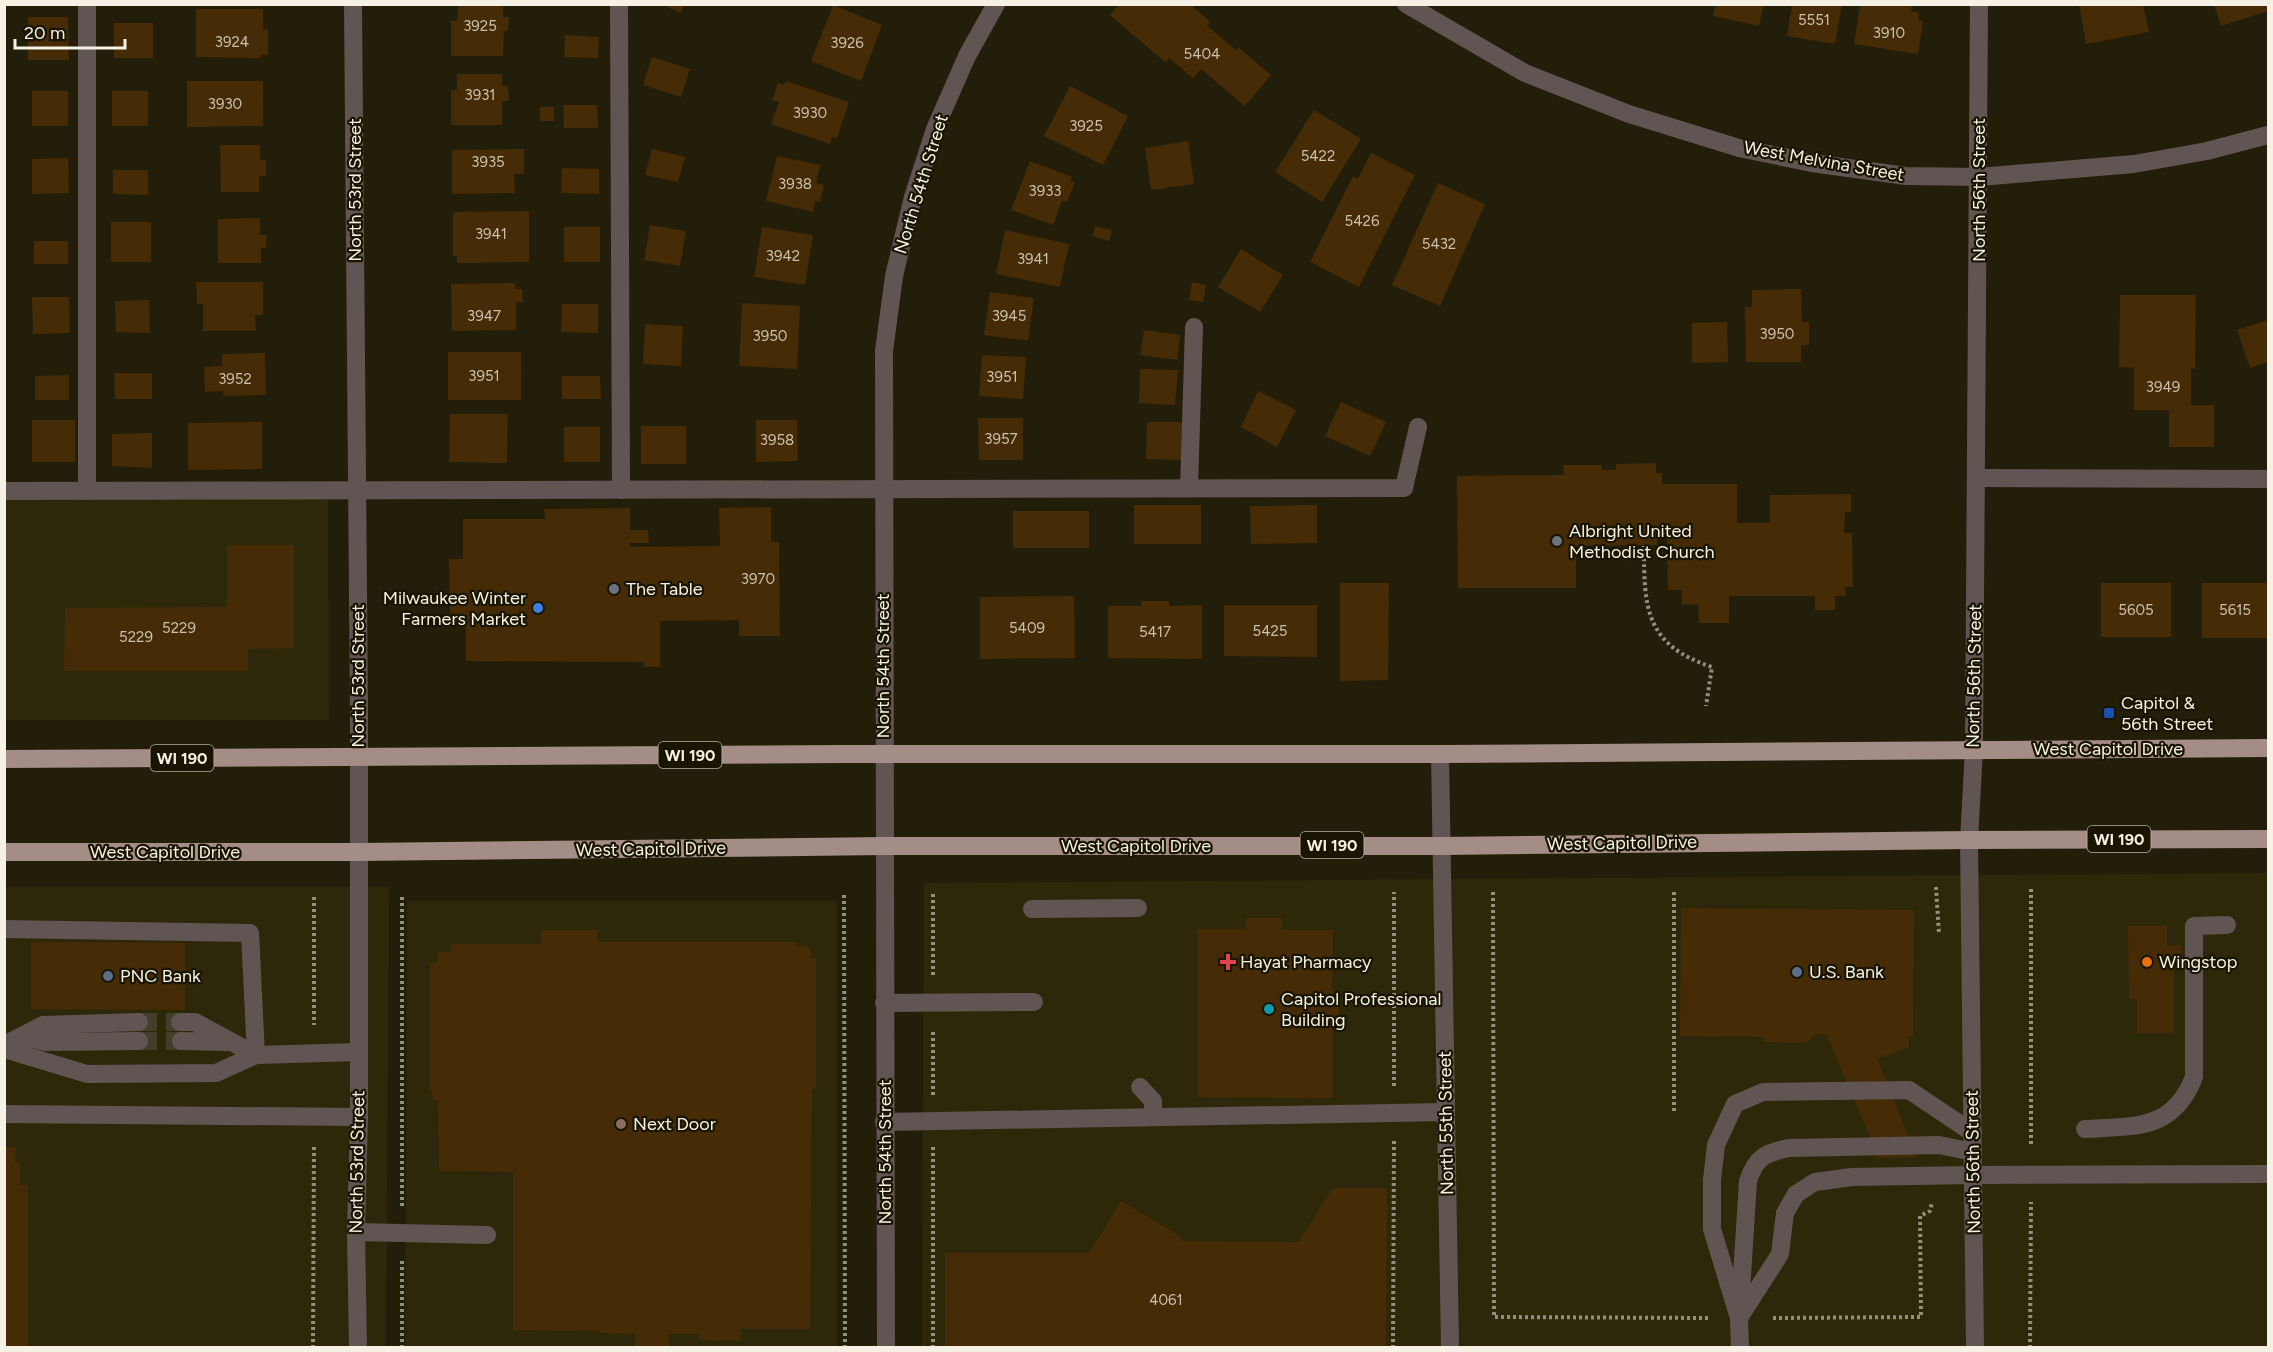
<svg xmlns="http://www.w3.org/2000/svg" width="2273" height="1352" font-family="Figtree,sans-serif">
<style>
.built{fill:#2e280a}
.building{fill:#452b06}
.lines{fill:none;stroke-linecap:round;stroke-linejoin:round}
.minor-tunnel{stroke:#423e2a;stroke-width:18;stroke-dasharray:18 9;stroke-linecap:butt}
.path{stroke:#938f7e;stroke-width:4;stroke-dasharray:3 3;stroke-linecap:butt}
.minor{stroke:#615553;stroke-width:18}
.major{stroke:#a48c87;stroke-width:18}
.worship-dot{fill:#6b7280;stroke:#191502;stroke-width:2}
.shop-dot{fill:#3f7fe0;stroke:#191502;stroke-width:2}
.transit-dot{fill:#1a4fb4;stroke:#191502;stroke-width:2}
.health-dot{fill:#e0444e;stroke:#191502;stroke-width:2}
.food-dot{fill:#e8710a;stroke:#191502;stroke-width:2}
.service-dot{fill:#5c6f8a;stroke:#191502;stroke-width:2}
.culture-dot{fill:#0f9aa8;stroke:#191502;stroke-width:2}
.education-dot{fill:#8d6e63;stroke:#191502;stroke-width:2}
.labels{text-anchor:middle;stroke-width:4.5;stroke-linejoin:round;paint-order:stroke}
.number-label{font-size:15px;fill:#c9c0ad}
.shield{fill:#191502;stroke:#b3b0a1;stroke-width:1.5}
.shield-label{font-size:16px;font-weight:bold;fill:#f5f2e5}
.street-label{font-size:18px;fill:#f5f2e5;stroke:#191502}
.poi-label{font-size:18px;fill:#f5f2e5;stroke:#191502;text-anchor:start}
</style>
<rect width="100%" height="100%" fill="#231e09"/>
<g class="built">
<polygon points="5,490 328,493 329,720 5,720"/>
<polygon points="2268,873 2268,1347 922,1348 924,883"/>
<polygon points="4,887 389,887 386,1347 5,1347"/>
<polygon points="407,901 837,901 837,1347 405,1348"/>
</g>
<g class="building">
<polygon points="503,4 503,17 509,17 508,31 504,31 503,56 451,56 451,21 457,21 458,5"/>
<polygon points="661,4 684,4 681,13"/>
<polygon points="1119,4 1190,4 1210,22 1207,26 1236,50 1238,47 1271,75 1245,106 1201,69 1193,78 1169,58 1166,63 1110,15"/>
<polygon points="1716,4 1764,4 1759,26 1713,16"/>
<polygon points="1792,4 1842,4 1835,44 1787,36"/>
<polygon points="1860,4 1912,4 1911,11 1919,13 1918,20 1923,21 1918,54 1854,44"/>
<polygon points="2079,4 2143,4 2149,32 2086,44"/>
<polygon points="2214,4 2268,4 2268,11 2221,26"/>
<polygon points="833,5 882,25 861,81 811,61"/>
<polygon points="196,9 263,9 263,30 268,29 268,55 261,55 261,58 196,57"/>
<polygon points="28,17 68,17 69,60 28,60"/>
<rect x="114" y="23" width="39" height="35"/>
<polygon points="565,35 599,37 598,58 564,57"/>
<polygon points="652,57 690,69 681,97 643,85"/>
<polygon points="457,74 502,74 502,86 508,86 509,101 502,101 502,125 451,125 451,90 457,90"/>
<polygon points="187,81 263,81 263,126 187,127"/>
<polygon points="786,81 849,102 837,138 832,137 830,144 771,124 779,102 772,100 778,83 784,85"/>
<polygon points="1070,86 1128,116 1103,165 1044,136"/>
<rect x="32" y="91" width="36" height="35"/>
<rect x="112" y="91" width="36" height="35"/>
<polygon points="563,105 597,105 598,128 564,128"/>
<rect x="540" y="107" width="14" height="14"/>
<polygon points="1314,110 1361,139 1322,202 1275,172"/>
<polygon points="1188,141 1194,184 1151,190 1145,148"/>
<polygon points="220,145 260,145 260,160 266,160 266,176 259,176 259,192 221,192"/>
<polygon points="524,149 524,174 514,174 515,193 452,194 452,150"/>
<polygon points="652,149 685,157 678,182 645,175"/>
<polygon points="1371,153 1415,175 1359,287 1310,262 1353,176 1358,179"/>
<polygon points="777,156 820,165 816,183 824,185 820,202 815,201 813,212 766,201"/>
<polygon points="68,158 69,193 32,194 32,159"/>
<polygon points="1030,161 1072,177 1070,181 1075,182 1067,202 1062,201 1053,225 1011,210"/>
<polygon points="562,168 599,169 599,194 561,193"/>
<polygon points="113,170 148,170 148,195 113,194"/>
<polygon points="1438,183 1485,204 1440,306 1392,285"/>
<polygon points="529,211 529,262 457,263 457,256 453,256 453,212"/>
<polygon points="260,218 260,235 267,235 266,248 261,248 261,263 218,263 218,219"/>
<rect x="111" y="222" width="40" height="40"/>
<polygon points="650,225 686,231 680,266 644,260"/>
<polygon points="1095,226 1112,230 1109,241 1093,236"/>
<rect x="564" y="227" width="36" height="35"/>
<polygon points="762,227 813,235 805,285 754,277"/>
<polygon points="1005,230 1069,244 1060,287 996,274"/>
<rect x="34" y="241" width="34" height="23"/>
<polygon points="1241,249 1283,275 1260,312 1218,287"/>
<polygon points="196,282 263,282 263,315 255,315 256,331 203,331 203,304 197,304"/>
<polygon points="1192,282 1206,285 1203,302 1189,300"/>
<polygon points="515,283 515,289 522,289 523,302 516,302 516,330 452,331 451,284"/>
<polygon points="1801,289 1802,322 1809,322 1809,345 1801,345 1801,362 1746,362 1745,307 1752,307 1752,290"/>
<polygon points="990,292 1034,298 1028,341 984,335"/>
<polygon points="2120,295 2196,295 2195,369 2191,368 2191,405 2214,405 2214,447 2169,447 2169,410 2134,410 2134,368 2119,367"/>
<polygon points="32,297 69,297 70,333 33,334"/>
<polygon points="149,300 150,333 116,332 115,301"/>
<polygon points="742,303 800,306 797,369 739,366"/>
<polygon points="562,304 598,304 598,333 561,332"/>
<polygon points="2268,320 2268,362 2250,368 2237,330"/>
<polygon points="1727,322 1728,362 1692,363 1692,323"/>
<polygon points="645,324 683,326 681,366 643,364"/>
<polygon points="1144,330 1180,335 1177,360 1140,355"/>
<rect x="448" y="352" width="73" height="48"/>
<polygon points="265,353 266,395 223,396 224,391 205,392 204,367 222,366 222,354"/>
<polygon points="982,355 1026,357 1023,399 979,396"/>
<polygon points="1140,369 1178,370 1175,405 1139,403"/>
<polygon points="114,373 152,373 152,399 115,399"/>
<polygon points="69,375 69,400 35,400 35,376"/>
<polygon points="562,376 600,376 601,399 562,399"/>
<polygon points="1258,391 1296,410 1277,447 1241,427"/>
<polygon points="1341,402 1386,422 1370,456 1325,436"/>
<polygon points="450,414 508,414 507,463 449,462"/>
<polygon points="978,418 1023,418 1023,460 979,460"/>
<rect x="32" y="420" width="43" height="42"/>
<polygon points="756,420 797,420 798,461 756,462"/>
<polygon points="262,422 262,469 188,470 188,423"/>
<polygon points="1147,422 1182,422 1181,460 1146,459"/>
<rect x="641" y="426" width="45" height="38"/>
<rect x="564" y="427" width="36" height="35"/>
<polygon points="152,433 152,468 112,466 112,434"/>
<polygon points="1656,463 1656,473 1662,473 1662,484 1737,484 1737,523 1770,523 1770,495 1851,494 1851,512 1845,512 1844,533 1852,533 1853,587 1845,587 1846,596 1835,596 1835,610 1815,610 1815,596 1729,596 1729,623 1699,623 1698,604 1682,605 1682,590 1668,590 1667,537 1657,537 1657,545 1576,546 1576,588 1458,588 1457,476 1564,475 1563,465 1602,465 1602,470 1616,470 1616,464"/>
<rect x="1134" y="505" width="67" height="39"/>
<polygon points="1317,505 1317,543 1251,544 1250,506"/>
<polygon points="771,507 771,542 779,542 780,636 739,636 739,620 660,621 660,667 644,667 644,662 466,661 466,622 450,622 449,559 463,559 463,519 545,519 544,509 630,508 630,530 648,530 649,543 630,543 630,547 720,546 719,508"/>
<rect x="1013" y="511" width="76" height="37"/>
<polygon points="227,545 294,545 294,648 248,649 248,671 64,671 65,608 227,607"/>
<polygon points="1340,583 1389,583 1388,680 1340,681"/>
<rect x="2101" y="583" width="70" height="54"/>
<rect x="2202" y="583" width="66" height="55"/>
<polygon points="1074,596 1075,658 980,659 980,597"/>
<polygon points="1141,601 1169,601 1169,606 1202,605 1202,659 1108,658 1108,606 1141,606"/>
<polygon points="1224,605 1317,605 1317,657 1224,656"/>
<polygon points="1681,908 1914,910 1913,1036 1909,1036 1909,1047 1877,1059 1917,1157 1879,1158 1826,1034 1814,1035 1807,1043 1766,1042 1762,1037 1680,1036"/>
<polygon points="1246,918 1282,918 1282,930 1333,930 1332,1002 1339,1002 1339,1017 1333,1017 1333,1098 1198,1097 1198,929 1246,929"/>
<polygon points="2128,926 2167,926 2167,946 2181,945 2181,964 2174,964 2174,1033 2137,1033 2137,999 2129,999"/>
<polygon points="542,930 597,930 598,942 795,942 797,946 810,947 811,958 816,958 816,1089 812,1089 810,1329 740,1329 741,1341 700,1340 698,1334 669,1334 669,1348 635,1348 635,1334 601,1333 600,1331 513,1330 513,1172 439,1171 438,1101 433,1100 432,1091 430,1090 430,963 437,962 438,952 450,952 451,944 540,944"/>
<polygon points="31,942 185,943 185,1010 31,1009"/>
<polygon points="4,1147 16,1147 15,1162 20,1162 20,1185 28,1185 28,1348 4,1348"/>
<polygon points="1333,1188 1387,1188 1386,1348 945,1348 945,1253 1089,1253 1121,1201 1181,1237 1182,1241 1298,1242"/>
</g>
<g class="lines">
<g class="minor-tunnel">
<polyline points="139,1022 180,1022"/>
<polyline points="139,1041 181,1041"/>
</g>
<g class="path">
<path d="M1644,546C1644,608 1645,645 1712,667L1706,706"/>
<polyline points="1936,887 1939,934"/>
<polyline points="2031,889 2031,1146"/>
<polyline points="1493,892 1494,1317 1709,1318"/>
<polyline points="933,894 933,975"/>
<polyline points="844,895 845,1348"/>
<polyline points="314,897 314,1025"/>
<polyline points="402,897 402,1206"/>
<polyline points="1394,1086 1394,892"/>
<polyline points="933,1095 933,1030"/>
<polyline points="1674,1111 1674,890"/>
<polyline points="933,1147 933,1348"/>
<polyline points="1773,1318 1921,1317 1920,1216 1930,1211 1932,1202"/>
<polyline points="313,1348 314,1144"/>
<polyline points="402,1348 402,1261"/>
<polyline points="1393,1348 1394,1139"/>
<polyline points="2030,1348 2031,1202"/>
</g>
<g class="minor">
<polyline points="353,4 359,712 359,1117 356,1232 358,1348"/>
<polyline points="619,4 621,490"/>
<polyline points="1406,4 1525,73 1629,114 1739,148 1812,163 1906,176 1979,177 2134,164 2207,151 2268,135"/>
<polyline points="1976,478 2268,479"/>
<polyline points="1189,488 1194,327"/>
<polyline points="4,491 1404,488 1418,427"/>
<polyline points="87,491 87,4"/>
<polyline points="1440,754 1450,1348"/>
<polyline points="1032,909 1138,908"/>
<polyline points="4,929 250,933 256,1055"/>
<polyline points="884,1003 1034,1002"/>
<polyline points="180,1022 195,1022 256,1055"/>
<polyline points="23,1037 45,1042 139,1041"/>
<polyline points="181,1041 227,1042"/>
<polyline points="4,1045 43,1025 139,1022"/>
<polyline points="4,1049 87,1074 216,1073 256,1055 358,1052"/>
<polyline points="1140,1087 1153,1101 1153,1117"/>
<polyline points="4,1114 359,1117"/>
<polyline points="884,1122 1446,1112"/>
<path d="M2085,1129C2135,1126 2173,1131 2194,1077V926L2227,925"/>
<polyline points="356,1232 487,1235"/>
<path d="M1740,1307L1748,1181C1756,1157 1765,1153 1789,1148L1939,1145L1973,1152"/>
<polyline points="1739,1318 1780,1254 1785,1213 1796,1194 1815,1182 1852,1177 1973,1175 2268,1174"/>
<polyline points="886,1348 884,351 894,276 913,197 935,129 967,56 996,4"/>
<polyline points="1740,1348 1739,1318 1712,1229 1712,1180 1716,1145 1735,1104 1763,1092 1909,1090 1973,1133"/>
<polyline points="1975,1348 1969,840 1974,749 1979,4"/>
</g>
<g class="major">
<polyline points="4,759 845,754 1440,754 2268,748"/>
<polyline points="4,852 359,852 885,846 1441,846 1969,840 2268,839"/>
</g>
</g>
<g class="worship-dot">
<circle cx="1557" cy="541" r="6"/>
<circle cx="614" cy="589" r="6"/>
</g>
<circle class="shop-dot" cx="538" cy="608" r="6"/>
<rect class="transit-dot" x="2103" y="707" width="12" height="12" rx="3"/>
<path class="health-dot" d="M1225 953h6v6h6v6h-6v6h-6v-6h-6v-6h6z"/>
<circle class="food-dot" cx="2147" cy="962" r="6"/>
<g class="service-dot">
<circle cx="1797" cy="972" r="6"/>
<circle cx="108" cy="976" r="6"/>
</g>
<circle class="culture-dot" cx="1269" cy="1009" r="6"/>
<circle class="education-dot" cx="621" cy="1124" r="6"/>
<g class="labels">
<g class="number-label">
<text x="1814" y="25">5551</text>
<text x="480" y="31">3925</text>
<text x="1889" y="38">3910</text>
<text x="232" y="47">3924</text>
<text x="847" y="48">3926</text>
<text x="1202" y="59">5404</text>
<text x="480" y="100">3931</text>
<text x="225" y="109">3930</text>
<text x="810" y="118">3930</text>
<text x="1086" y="131">3925</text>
<text x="1318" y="161">5422</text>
<text x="488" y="167">3935</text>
<text x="795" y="189">3938</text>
<text x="1045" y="196">3933</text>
<text x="1362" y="226">5426</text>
<text x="491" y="239">3941</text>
<text x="1439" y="249">5432</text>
<text x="783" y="261">3942</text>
<text x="1033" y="264">3941</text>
<text x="484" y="321">3947</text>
<text x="1009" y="321">3945</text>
<text x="1777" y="339">3950</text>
<text x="770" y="341">3950</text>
<text x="484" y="381">3951</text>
<text x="1002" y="382">3951</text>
<text x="235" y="384">3952</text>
<text x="2163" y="392">3949</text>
<text x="1001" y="444">3957</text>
<text x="777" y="445">3958</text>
<text x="758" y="584">3970</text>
<text x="2136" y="615">5605</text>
<text x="2235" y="615">5615</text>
<text x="179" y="633">5229</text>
<text x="1027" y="633">5409</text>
<text x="1270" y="636">5425</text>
<text x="1155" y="637">5417</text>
<text x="136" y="642">5229</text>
<text x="1166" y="1305">4061</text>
</g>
<g class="shield">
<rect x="658.5" y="742" width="63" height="26" rx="4.5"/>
<rect x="150.5" y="745" width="63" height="26" rx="4.5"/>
<rect x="2087.5" y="826" width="63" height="26" rx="4.5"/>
<rect x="1300.5" y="832" width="63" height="26" rx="4.5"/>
</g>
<g class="shield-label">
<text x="690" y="761">WI 190</text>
<text x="182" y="764">WI 190</text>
<text x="2119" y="845">WI 190</text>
<text x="1332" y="851">WI 190</text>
</g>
<g class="street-label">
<text transform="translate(1824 161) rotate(10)" y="6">West Melvina Street</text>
<text transform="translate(921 184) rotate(-73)" y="6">North 54th Street</text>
<text transform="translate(355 190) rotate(-90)" y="6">North 53rd Street</text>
<text transform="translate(1979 190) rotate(-90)" y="6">North 56th Street</text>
<text transform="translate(883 666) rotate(-90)" y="6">North 54th Street</text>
<text transform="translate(358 676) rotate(-90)" y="6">North 53rd Street</text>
<text transform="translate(1974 676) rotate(-89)" y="6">North 56th Street</text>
<text x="2108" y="755">West Capitol Drive</text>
<text transform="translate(1622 843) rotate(-1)" y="6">West Capitol Drive</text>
<text x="1136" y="852">West Capitol Drive</text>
<text transform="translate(651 849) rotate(-1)" y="6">West Capitol Drive</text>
<text x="165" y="858">West Capitol Drive</text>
<text transform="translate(1446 1123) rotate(-91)" y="6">North 55th Street</text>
<text transform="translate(885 1152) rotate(-90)" y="6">North 54th Street</text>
<text transform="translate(357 1162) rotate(-89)" y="6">North 53rd Street</text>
<text transform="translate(1973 1162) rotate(-91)" y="6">North 56th Street</text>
</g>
<g class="poi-label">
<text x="1569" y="537">Albright United<tspan x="1569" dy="21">Methodist Church</tspan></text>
<text x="626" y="595">The Table</text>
<text x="526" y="604" text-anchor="end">Milwaukee Winter<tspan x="526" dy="21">Farmers Market</tspan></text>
<text x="2121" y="709">Capitol &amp;<tspan x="2121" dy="21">56th Street</tspan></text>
<text x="1240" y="968">Hayat Pharmacy</text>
<text x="2159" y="968">Wingstop</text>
<text x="1809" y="978">U.S. Bank</text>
<text x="120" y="982">PNC Bank</text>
<text x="1281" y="1005">Capitol Professional<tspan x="1281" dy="21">Building</tspan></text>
<text x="633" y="1130">Next Door</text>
</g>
</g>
<rect width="2273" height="1352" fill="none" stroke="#f5f2e5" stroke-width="12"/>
<path d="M15 39v9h110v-9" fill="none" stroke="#f5f2e5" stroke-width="3"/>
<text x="24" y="39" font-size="18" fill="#f5f2e5" stroke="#191502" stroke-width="4.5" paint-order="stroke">20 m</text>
</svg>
